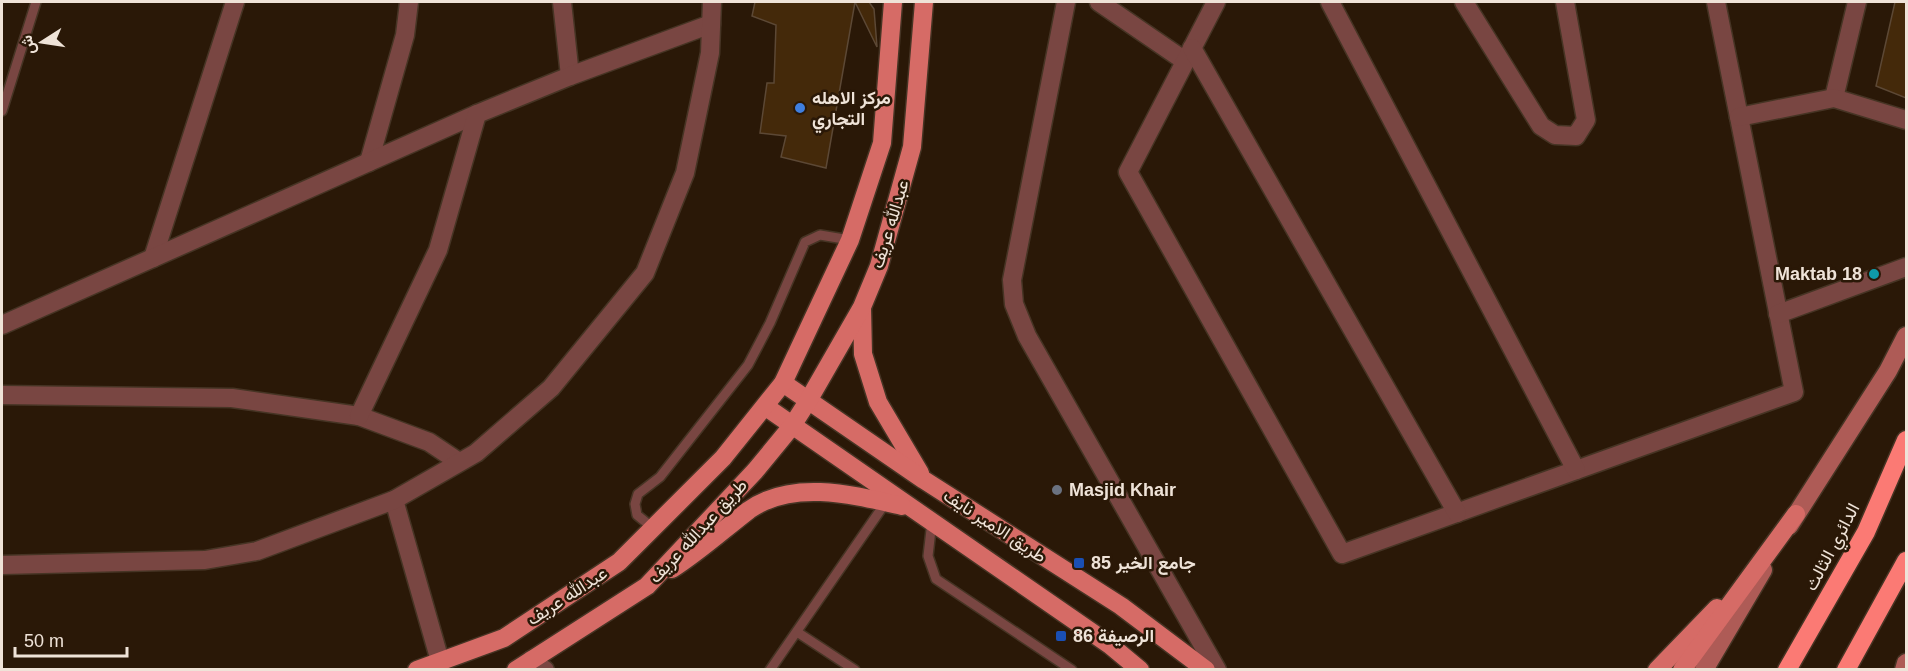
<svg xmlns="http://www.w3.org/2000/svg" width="1908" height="671" font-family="Helvetica,Vazirmatn,sans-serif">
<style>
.building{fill:#44290a;stroke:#5c4835;stroke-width:1.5}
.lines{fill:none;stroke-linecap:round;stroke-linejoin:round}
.lane-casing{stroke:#463424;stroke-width:12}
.street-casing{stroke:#463424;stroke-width:21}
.secondary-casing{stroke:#463424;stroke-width:21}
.primary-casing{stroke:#463424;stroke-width:21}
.highway-casing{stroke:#463424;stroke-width:21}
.lane{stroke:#794642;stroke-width:9}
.street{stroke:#794642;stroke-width:18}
.secondary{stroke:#ae5b56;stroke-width:18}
.primary{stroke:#d66b66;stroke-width:18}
.highway{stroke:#fb7a74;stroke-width:18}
.shop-dot{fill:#3f7fe0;stroke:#2a1807;stroke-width:2}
.culture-dot{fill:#0f9aa8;stroke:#2a1807;stroke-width:2}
.worship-dot{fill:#6b7280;stroke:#2a1807;stroke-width:2}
.transit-dot{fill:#1a4fb4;stroke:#2a1807;stroke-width:2}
.labels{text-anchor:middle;stroke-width:5;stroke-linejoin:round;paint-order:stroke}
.poi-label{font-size:18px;font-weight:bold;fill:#efe3d8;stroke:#2a1807;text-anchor:start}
.street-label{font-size:18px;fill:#efe3d8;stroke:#2a1807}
</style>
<rect width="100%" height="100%" fill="#2a1807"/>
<g class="building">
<polygon points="755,2 869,2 874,9 877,47 855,2 826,168 781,157 786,136 760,133 767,83 774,83 776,25 752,16"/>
<polygon points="1895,2 1906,2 1906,98 1876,86"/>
</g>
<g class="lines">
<g class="lane-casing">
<g id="lane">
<polyline points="2,111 36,2"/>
<polyline points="932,521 928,556 936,579 1072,670"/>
<polyline points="653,528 637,515 635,504 638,494 660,477 748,365 770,323 805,242 820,235 850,240"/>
<polyline points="797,632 855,670"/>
<polyline points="770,670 886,502"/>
</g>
</g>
<g class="street-casing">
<g id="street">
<polyline points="562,2 570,76"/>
<polyline points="1066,2 1012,280 1014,304 1027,336 1217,670"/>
<polyline points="1099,2 1185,61"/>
<polyline points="1216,2 1128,172 1342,554 1794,392 1716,2"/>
<polyline points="1330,2 1576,470"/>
<polyline points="1464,2 1541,126 1555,135 1576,136 1586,120 1565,2"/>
<polyline points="1192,48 1457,513"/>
<polyline points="1834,98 1857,2"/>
<polyline points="1739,117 1834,98 1906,120"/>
<polyline points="369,162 405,35 409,2"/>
<polyline points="153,258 235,2"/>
<polyline points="1778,314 1906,267"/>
<polyline points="2,325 477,114"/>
<polyline points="2,395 232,398 359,416 429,442 459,462"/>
<polyline points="359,416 438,250 477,114 570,76 711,24"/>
<polyline points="394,500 440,661"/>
<polyline points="2,565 205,560 257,551 394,500 476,453 551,388 645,273 685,173 710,53 712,2"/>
<polyline points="531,660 545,670"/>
</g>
</g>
<g class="secondary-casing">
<g id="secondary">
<polyline points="1789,526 1888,371 1906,336"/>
<polyline points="1704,670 1763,570"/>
<polyline points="1904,670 1906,663"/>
</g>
</g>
<g class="primary-casing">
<g id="primary">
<polyline points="862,308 863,354 878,402 920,473"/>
<polyline points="783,383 924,480 1121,606 1206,670"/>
<polyline points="766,407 1110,645 1140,670"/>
<path d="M672,569C700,551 723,530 749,510C793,479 854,495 902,506"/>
<polyline points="417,670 504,638 619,562 723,458 783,383 850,240 882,143 893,2"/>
<polyline points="516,670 647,586 755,471 792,426 808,401 862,307 879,266 912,147 924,2"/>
<polyline points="1657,670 1717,608"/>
<polyline points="1682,670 1796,514"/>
</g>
</g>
<g class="highway-casing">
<g id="highway">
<polyline points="1787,670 1866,532 1906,440"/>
<polyline points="1846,670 1906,561"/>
</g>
</g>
<use href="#lane" class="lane"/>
<use href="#street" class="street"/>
<use href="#secondary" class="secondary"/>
<use href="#primary" class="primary"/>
<use href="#highway" class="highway"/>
</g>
<circle class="shop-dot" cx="800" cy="108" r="6"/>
<circle class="culture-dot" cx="1874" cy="274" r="6"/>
<circle class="worship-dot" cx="1057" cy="490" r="6"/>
<g class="transit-dot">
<rect x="1073" y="557" width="12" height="12" rx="3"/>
<rect x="1055" y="630" width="12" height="12" rx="3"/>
</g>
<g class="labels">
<g class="poi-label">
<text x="812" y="104">مركز الاهله<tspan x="812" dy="21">التجاري</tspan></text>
<text x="1862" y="280" text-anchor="end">Maktab 18</text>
<text x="1069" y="496">Masjid Khair</text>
<text x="1091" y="569">جامع الخير 85</text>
<text x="1073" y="642">الرصيفة 86</text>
</g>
<g class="street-label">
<text transform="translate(890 224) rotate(-73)" y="6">عبدالله عريف</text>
<text transform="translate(995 526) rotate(33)" y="6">طريق الامير نايف</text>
<text transform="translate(698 531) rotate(-47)" y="6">طريق عبدالله عريف</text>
<text transform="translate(1832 547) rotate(-62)" y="6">الدائري الثالث</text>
<text transform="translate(567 596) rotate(-33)" y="6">عبدالله عريف</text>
</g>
</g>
<rect width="1908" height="671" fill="none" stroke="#efe3d8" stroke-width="6"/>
<g transform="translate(42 42) rotate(258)" stroke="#2a1807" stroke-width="4.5" paint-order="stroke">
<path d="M0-4.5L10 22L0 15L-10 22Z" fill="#efe3d8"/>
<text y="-9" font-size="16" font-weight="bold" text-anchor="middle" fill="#efe3d8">ش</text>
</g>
<path d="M15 647v9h112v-9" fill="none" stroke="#efe3d8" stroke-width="3"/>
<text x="24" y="647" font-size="18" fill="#efe3d8" stroke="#2a1807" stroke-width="4.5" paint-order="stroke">50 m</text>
</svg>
